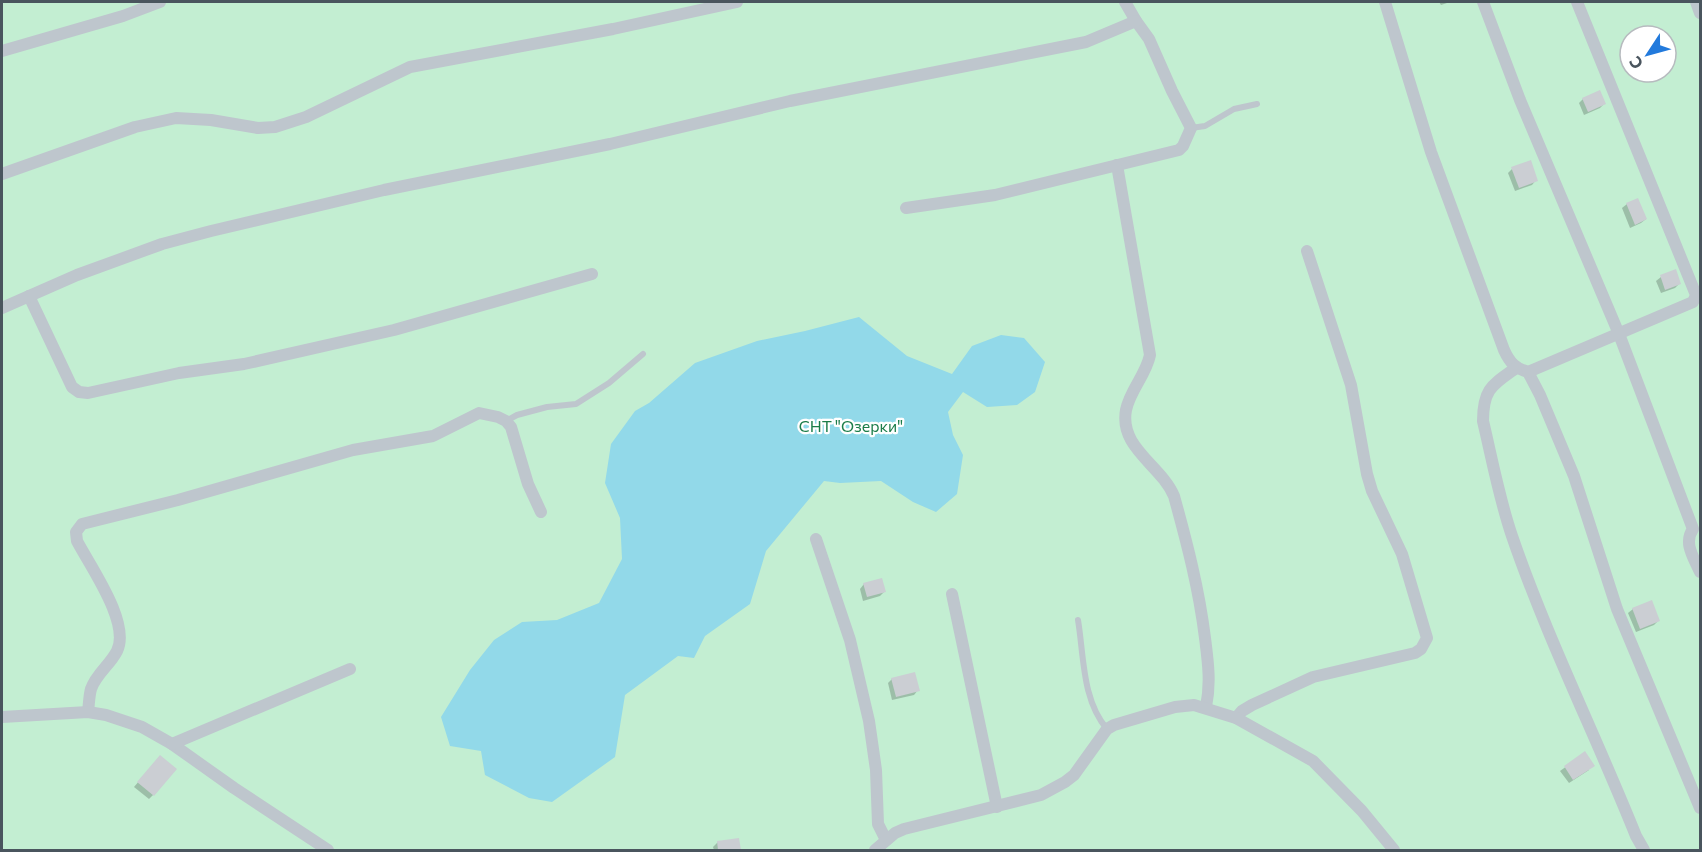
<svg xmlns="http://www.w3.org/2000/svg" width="1702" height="852" font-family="Commissioner,sans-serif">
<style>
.green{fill:#c3eed2;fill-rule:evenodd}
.water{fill:#92d9e9}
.shadow{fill:#0003}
.building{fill:#cbced3}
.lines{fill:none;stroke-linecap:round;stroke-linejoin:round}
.lane{stroke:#bec6cd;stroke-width:6}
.street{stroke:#bec6cd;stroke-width:12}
.labels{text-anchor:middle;stroke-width:4.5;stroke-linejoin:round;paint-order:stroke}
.park-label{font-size:16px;fill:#1c7d4a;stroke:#fff}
</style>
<rect width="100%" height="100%" fill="#f3f1f1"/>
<path class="green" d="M2,2H1700V850H2ZM1630,36H1666V72H1630Z"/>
<polygon class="water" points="859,317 907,356 952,374 972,346 1001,335 1024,338 1045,362 1035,392 1017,405 987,407 963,392 948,412 953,435 963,455 957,494 936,512 913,502 881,481 840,483 824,481 766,551 750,604 705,636 694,658 678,656 625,695 615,757 552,802 529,798 485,775 481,751 450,746 441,717 470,670 494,640 522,622 557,620 599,603 622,559 620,518 605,483 611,444 635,411 649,403 695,363 757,341 805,331"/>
<g class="shadow">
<polygon points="1439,2 1450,2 1441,5"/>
<polygon points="1583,99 1604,104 1600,108 1584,115 1579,103"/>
<polygon points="1512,169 1536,180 1532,185 1515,191 1508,173"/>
<polygon points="1627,204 1646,219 1641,223 1630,228 1622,208"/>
<polygon points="1661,277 1679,284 1675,288 1661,293 1656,281"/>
<polygon points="864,584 884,592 880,596 863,601 860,589"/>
<polygon points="1633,609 1658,621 1654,625 1636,632 1628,613"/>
<polygon points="892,679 918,690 914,695 892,700 888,683"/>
<polygon points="1585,753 1589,770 1569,783 1560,771"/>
<polygon points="156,761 153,795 149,799 134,787"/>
<polygon points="738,839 739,850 714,850 713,847 718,842"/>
</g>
<g class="building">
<polygon points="1600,90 1606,104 1588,112 1582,98"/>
<polygon points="1531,160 1538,181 1519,188 1511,167"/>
<polygon points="1638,198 1647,219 1635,225 1626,203"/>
<polygon points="1676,269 1681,284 1665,290 1660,275"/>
<polygon points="882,578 886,592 867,597 863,583"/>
<polygon points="1652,600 1660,621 1640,629 1632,608"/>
<polygon points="915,672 920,691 896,697 891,678"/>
<polygon points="1585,751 1595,766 1573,780 1564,766"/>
<polygon points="160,755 177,769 154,796 137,782"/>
<polygon points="739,838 741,850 718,850 717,841"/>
</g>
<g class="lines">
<g class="lane">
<polyline points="1191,128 1205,126 1234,109 1257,104"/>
<polyline points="506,421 517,415 547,407 576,404 609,383 643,354"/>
<path d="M1078,620C1084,656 1082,700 1107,729"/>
</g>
<g class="street">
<path d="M1385,2L1431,152L1504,350C1510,363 1515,368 1528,372L1540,395L1574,476L1617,609L1700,808"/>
<path d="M1483,2L1520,100L1619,334L1693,529C1683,543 1694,558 1700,572"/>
<polyline points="1696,2 1700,13"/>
<polyline points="2,51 123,16 160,2"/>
<path d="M1117,165L1150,355C1146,375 1130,390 1126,410C1119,448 1161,465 1174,496C1187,543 1199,589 1205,638C1208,662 1211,683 1206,707"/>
<polyline points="2,174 135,127 176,118 211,120 258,128 275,127 306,117 410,67 613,29 737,2"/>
<polyline points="906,208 995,195 1179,150 1183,146 1191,128 1172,91 1149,39 1136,21 1125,2"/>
<polyline points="29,296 72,387 79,392 88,393 179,373 244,364 394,330 592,274"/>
<polyline points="2,308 77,275 162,244 211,231 384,190 610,144 790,101 1086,42 1136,21"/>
<path d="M1516,368C1492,385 1483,389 1483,421C1492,459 1499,498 1512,536C1547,638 1596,736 1636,836L1644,850"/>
<polyline points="1528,372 1693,302 1696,295 1577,2"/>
<polyline points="816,539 850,640 869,721 876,770 878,824 886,840"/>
<polyline points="952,594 997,807"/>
<path d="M88,712C89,705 89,696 91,689C96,674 110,665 117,651C131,623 90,566 77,541L76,532L82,524L178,500L353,450L433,436L479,413L498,417L506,421L511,427L528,484L541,512"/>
<polyline points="2,717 88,712 106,715 142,727 172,744 234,788 328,850"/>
<polyline points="1236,718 1242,711 1252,705 1313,677 1415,653 1421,649 1427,638 1402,554 1372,491 1367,474 1351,385 1307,251"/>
<polyline points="172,744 350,669"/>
<polyline points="875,850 895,833 904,829 1041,795 1065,782 1074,775 1107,729 1114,725 1175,707 1194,705 1236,718 1313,761 1362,811 1394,850"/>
</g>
</g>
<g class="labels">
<g class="park-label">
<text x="851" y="432">СНТ "Озерки"</text>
</g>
</g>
<rect width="1702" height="852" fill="none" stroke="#4a555e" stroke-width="6"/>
<g transform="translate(1648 54) rotate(234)"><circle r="28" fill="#ffffff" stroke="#b7bbbf" stroke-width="1.5"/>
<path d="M0-4.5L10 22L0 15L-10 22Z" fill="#227adc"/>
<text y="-9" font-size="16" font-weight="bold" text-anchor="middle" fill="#4a555e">С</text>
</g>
</svg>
